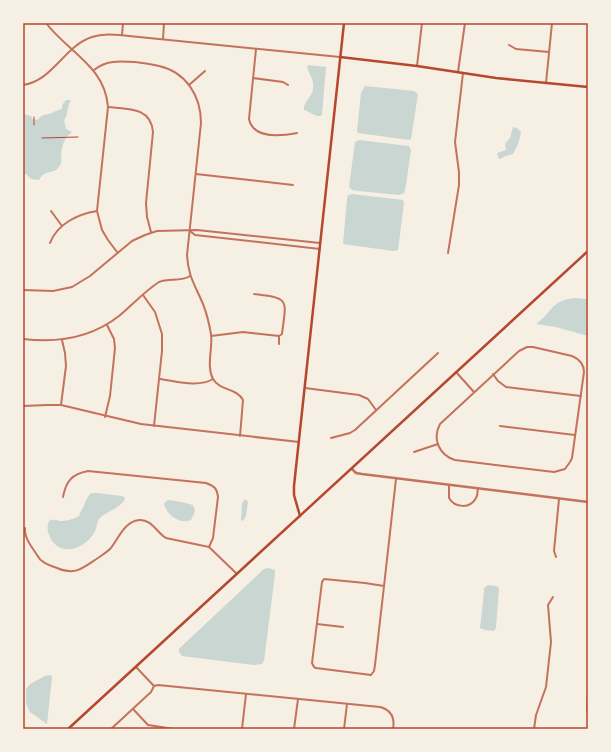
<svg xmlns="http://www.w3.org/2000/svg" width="611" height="752" font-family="Mulish,sans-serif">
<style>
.water{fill:#c9d6d2}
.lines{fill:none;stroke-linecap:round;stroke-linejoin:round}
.path{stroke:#b5482f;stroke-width:1}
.minor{stroke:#c5725c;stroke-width:2}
.tertiary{stroke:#c5725c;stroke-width:2.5}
.secondary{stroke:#b5482f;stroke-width:2.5}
.neatline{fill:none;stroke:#b5482f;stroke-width:1.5}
</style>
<rect width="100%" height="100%" fill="#f6efe4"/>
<g class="water">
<path d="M308,65L326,67L322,114L321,116C315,117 309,111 304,110C303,101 312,98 313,89C315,81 309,74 307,67Z"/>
<polygon points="365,86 414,91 418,94 411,139 409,140 358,133 357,131 361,93"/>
<path d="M66,100H69L71,101C66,107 69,115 64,120L66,129L72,132C63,139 63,144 61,154C61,157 62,160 61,163C57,174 49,170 43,175C41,176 40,178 39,180L31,179L26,174L23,175V114L31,116L32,119L37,120L43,115C52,114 54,111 62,109V105Z"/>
<path d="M513,127L517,128L521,132C520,140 517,147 513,154L506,156L500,159H499L497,153L506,150L505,144L510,138Z"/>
<polygon points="359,140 409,146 411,150 406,185 404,193 399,195 358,191 352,190 349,187 355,142"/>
<polygon points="352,194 403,200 404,203 398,250 393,251 343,244 347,199 348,195"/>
<path d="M574,298L588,299V336L556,327L536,324C553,312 550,301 574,298Z"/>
<path d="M91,493H97L122,496L125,498L124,501C119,508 104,513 99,519C97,522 97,527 95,531C88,546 65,558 52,541C48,534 46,528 49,521C54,519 55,520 60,521C66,521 75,519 80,515L79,514C85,507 85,499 91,493Z"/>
<polygon points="245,499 248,502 246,516 243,521 241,520 242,503"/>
<path d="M169,500L181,502L193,505L195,511L191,520C180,525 167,515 164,504L166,501Z"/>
<polygon points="268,568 275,570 275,574 264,661 262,664 254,665 182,656 179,652 179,649 183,645 264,569"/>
<polygon points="488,585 496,586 499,588 496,628 494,631 485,630 480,628 484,592 484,588"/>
<polygon points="51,675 52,677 47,724 30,712 26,703 26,689 30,684 45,676"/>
</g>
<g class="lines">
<g class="path">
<polyline points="34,117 34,125"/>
<polyline points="42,138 78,137"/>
</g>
<g class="minor">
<path d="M46,23C68,52 105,66 108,107L97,211L102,230L108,240L117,252"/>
<polyline points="122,35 123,23"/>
<polyline points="163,39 164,23"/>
<polyline points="509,45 516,49 549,52"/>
<path d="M256,49L249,119C253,139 281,136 297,133"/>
<polyline points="417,66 422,23"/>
<path d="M94,70C106,60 119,61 135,62C143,63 151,64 159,66C186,72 201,96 201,123L187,255C188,276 195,285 203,304C207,314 209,323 211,334C213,348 206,366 213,379C220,391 237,388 243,400L240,436"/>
<polyline points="458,72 465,23"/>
<polyline points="253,78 283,82 288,85"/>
<polyline points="546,83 552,23"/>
<path d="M23,85C53,81 64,46 92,37C104,33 117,35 129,36L340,57"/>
<polyline points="189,85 205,71"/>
<path d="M108,107C128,109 151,107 153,132L146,203L147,217L151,232"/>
<polyline points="196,174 293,185"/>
<polyline points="51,211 62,226"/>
<polyline points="190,231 195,235 320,249"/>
<path d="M50,243C57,224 78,214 97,211"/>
<polyline points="448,253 459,185 459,172 455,142 463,73"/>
<polyline points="23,290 53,291 72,287 90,276 132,241 145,235 157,231 197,230 320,243"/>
<path d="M254,294C291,298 286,300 282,334L279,336"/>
<polyline points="143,295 155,312 162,334 162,351 154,426"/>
<polyline points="211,336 243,332 279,336"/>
<path d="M23,339C57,343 91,338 119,316C132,305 145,291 159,282C169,278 181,282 190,276"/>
<polyline points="279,344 279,336"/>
<path d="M527,347H533L572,356C579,359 584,364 584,372L572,458L570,462L565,469L554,472L455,460C439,455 432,439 440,424L519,351Z"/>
<polyline points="456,372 474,392"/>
<polyline points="493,374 498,381 506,387 581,396"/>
<path d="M160,379C176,381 198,388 213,379"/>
<polyline points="305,388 359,395 368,399 376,410"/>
<polyline points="61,405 66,366 65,353 62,340"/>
<polyline points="23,406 47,405 61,405 141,424 299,442"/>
<polyline points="105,417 110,396 115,348 114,339 107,325"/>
<polyline points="500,426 575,435"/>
<polyline points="331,438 350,433 355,430 438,353"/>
<polyline points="414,452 438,444"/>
<path d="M449,485V498C455,508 470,509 476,498C478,495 477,492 478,489"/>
<path d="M63,497C66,481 72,474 88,471L206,483C214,486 217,488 218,497L213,538L209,547"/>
<path d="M25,528C24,538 32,547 37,555C41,563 49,565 57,568C75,576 83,568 98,558C102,555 107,552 110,549C119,538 124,522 139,520C152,519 157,533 166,538L209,547L237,574"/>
<polyline points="556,557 554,551 559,499"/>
<polygon points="324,579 365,583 384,586 375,665 374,671 371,675 316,668 314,667 312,663 322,582"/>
<polyline points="384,586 396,479"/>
<polyline points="317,624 343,627"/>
<polyline points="136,667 154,686"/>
<path d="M154,686L158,685L380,707C391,710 395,718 393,729"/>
<polyline points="133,709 148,725 174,729"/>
<polyline points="587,712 588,690"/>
<polyline points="111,729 151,692 154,686"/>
<polyline points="242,729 246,694"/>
<polyline points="294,729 298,699"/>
<polyline points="344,729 347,704"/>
<polyline points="534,729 536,715 546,687 551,642 548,605 553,597"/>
</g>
<polyline class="tertiary" points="352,469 356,473 362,474 588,502"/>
<g class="secondary">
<polyline points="340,57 417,66 496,78 588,87"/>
<polyline points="300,516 294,495 294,486 344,23"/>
<polyline points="68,729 588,251"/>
</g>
</g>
<rect width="611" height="752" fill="none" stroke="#f6efe4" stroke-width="48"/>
<rect x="24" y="24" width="563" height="704" class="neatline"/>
</svg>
